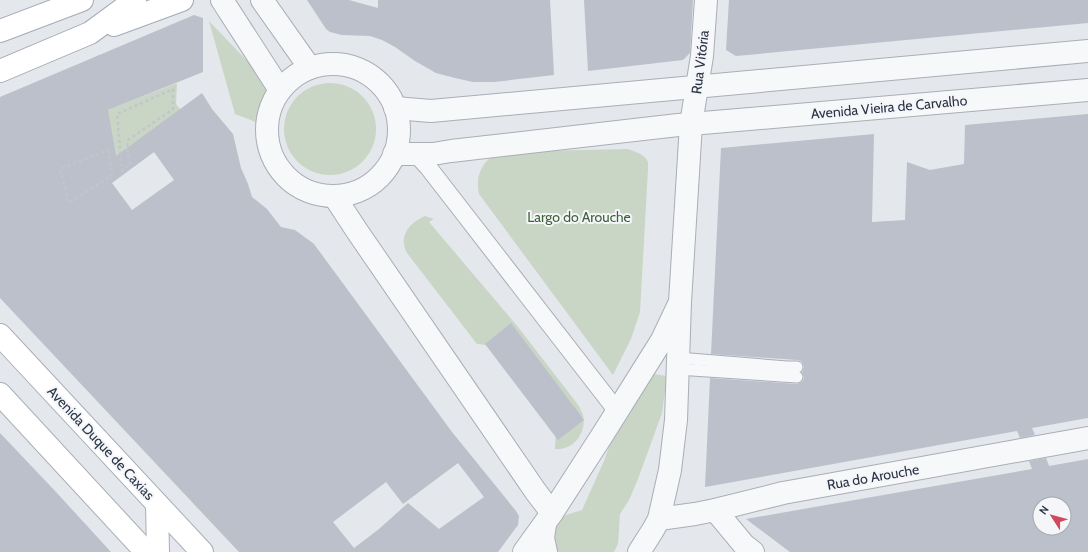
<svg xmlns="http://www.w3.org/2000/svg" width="1088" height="552" font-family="Cabin,sans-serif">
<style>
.green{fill:#c9d6c5}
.building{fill:#bbc0ca;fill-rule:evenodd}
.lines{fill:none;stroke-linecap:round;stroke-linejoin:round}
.service-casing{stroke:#a9aeb7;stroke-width:13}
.pedestrian-casing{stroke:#a9aeb7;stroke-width:19}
.minor-casing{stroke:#a9aeb7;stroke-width:24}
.tertiary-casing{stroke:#a9aeb7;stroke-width:24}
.secondary-casing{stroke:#a9aeb7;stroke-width:24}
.primary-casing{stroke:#a3abb8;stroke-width:24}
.path{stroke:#c2c5cb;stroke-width:2.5;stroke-dasharray:3 3;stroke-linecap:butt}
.service{stroke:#f7f8fa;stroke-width:11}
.pedestrian{stroke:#f7f8fa;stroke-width:17}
.minor{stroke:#f7f8fa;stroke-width:22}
.tertiary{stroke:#f7f8fa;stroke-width:22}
.secondary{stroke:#fff;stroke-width:22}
.primary{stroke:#fff;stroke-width:22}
.labels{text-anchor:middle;stroke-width:4;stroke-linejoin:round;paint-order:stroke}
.street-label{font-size:14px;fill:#2b3445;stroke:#f4f6f9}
.park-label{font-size:14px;fill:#3f6138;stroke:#f4f6f9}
</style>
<rect width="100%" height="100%" fill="#e4e7ec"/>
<g class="green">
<polygon points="209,21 272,87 264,106 261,124 235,114"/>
<polygon points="99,55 108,110 177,83 176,104 180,109 135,166 55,169 87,61"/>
<circle cx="330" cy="129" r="46"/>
<path d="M627,149C634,151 645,154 648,162C648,164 648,166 648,169L640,312L631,339L613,375L479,194C475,175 482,162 498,152Z"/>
<path d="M425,216L434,219L429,222L518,327L579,406C580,409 582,412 583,415C587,433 573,451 555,449L556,427L488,345L477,344L407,253C398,236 409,223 425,216Z"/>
<polygon points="653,374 667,376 662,413 638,479 629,500 620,514 618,544 614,552 559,552 550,543 554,525 563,516 582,510 604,461 610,444 647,376"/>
</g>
<g class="building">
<polygon points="307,0 349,0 378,8 378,0 550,0 554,75 494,82 473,82 455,78 436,73 415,61 395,47 382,40 370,36 342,35 330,32 326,29"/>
<polygon points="584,0 693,0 690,53 683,60 588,71"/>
<polygon points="729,0 1088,0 1088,23 736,56 726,50"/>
<path d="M194,15L203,18V72L108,110L116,156L202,93L212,109L233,134L241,168L248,184L252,197L267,209L281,227L295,230L314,244L452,432L516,511L519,516L518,525L498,552H239L0,298V97ZM154,152L174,180L132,210L112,183ZM458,463L484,497L439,529L408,503L379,529L354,548L333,522L386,482L403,504Z"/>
<polygon points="1088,114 1088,418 1032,428 1035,435 1020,438 1017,431 705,487 710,378 797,384 800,383 803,381 804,377 802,372 804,367 803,364 801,361 797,360 711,354 721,148 874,134 872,222 905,220 907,162 930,170 964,164 965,125"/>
<polygon points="511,323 584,420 558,440 485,344"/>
<polygon points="0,433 56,492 111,552 0,552"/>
<path d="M1046,458L1049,466L1088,459V552H790L746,519L1032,469L1029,461ZM1040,504H1064V528H1040Z"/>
</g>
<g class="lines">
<g class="service-casing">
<g id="service">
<polyline points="678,358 787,367 797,367"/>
<polyline points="677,369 797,377"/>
</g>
</g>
<g class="pedestrian-casing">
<polyline id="pedestrian" points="417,155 428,167 617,411"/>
</g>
<g class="minor-casing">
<g id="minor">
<polyline points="334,196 357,231 536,492 552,513"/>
<polyline points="715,510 744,545 753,552"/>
<polyline points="524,552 552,513 603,434 662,340 680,302"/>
</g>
</g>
<g class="tertiary-casing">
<g id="tertiary">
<polyline points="222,0 280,90"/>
<polyline points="262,0 310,68"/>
<circle cx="333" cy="130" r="66"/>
<polyline points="395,108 431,111 1088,51"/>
<polyline points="394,154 433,154 451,151 678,125 691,124 1088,90"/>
<polyline points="659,519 695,514 715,510 783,493 1088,438"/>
<polyline points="545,524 543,538 546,552"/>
<polyline points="639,552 653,530 659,519 670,470 676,420 680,302 691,124 702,56 706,0"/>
</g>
</g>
<g class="secondary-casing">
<g id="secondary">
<polyline points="0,335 202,552"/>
<polyline points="0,394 146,552"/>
<polyline points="157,504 158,552"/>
</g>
</g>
<g class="primary-casing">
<g id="primary">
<polyline points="114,25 182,0"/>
<polyline points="0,31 82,0"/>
<polyline points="0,71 90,33 135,0"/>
</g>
</g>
<g class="path">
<polygon points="173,89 173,109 128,140 127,149 130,164 122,171 117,114"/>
<polygon points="108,150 112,175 69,203 60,169"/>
</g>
<use href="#service" class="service"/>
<use href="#pedestrian" class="pedestrian"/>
<use href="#minor" class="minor"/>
<use href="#tertiary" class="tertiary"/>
<use href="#secondary" class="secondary"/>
<use href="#primary" class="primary"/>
</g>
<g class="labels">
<g class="street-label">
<text transform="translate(700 62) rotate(-83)" y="5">Rua Vitória</text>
<text transform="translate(889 107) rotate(-5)" y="5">Avenida Vieira de Carvalho</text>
<text transform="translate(101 443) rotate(47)" y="5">Avenida Duque de Caxias</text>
<text transform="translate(873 477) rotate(-10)" y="5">Rua do Arouche</text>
</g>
<g class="park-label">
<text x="579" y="222">Largo do Arouche</text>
</g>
</g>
<g transform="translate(1052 516) rotate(306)"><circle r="19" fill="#f4f6f9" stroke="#a4a8b1"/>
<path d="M0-3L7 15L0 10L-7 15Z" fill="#d1495b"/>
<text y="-6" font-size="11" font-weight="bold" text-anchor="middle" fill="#2b3445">N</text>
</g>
</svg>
